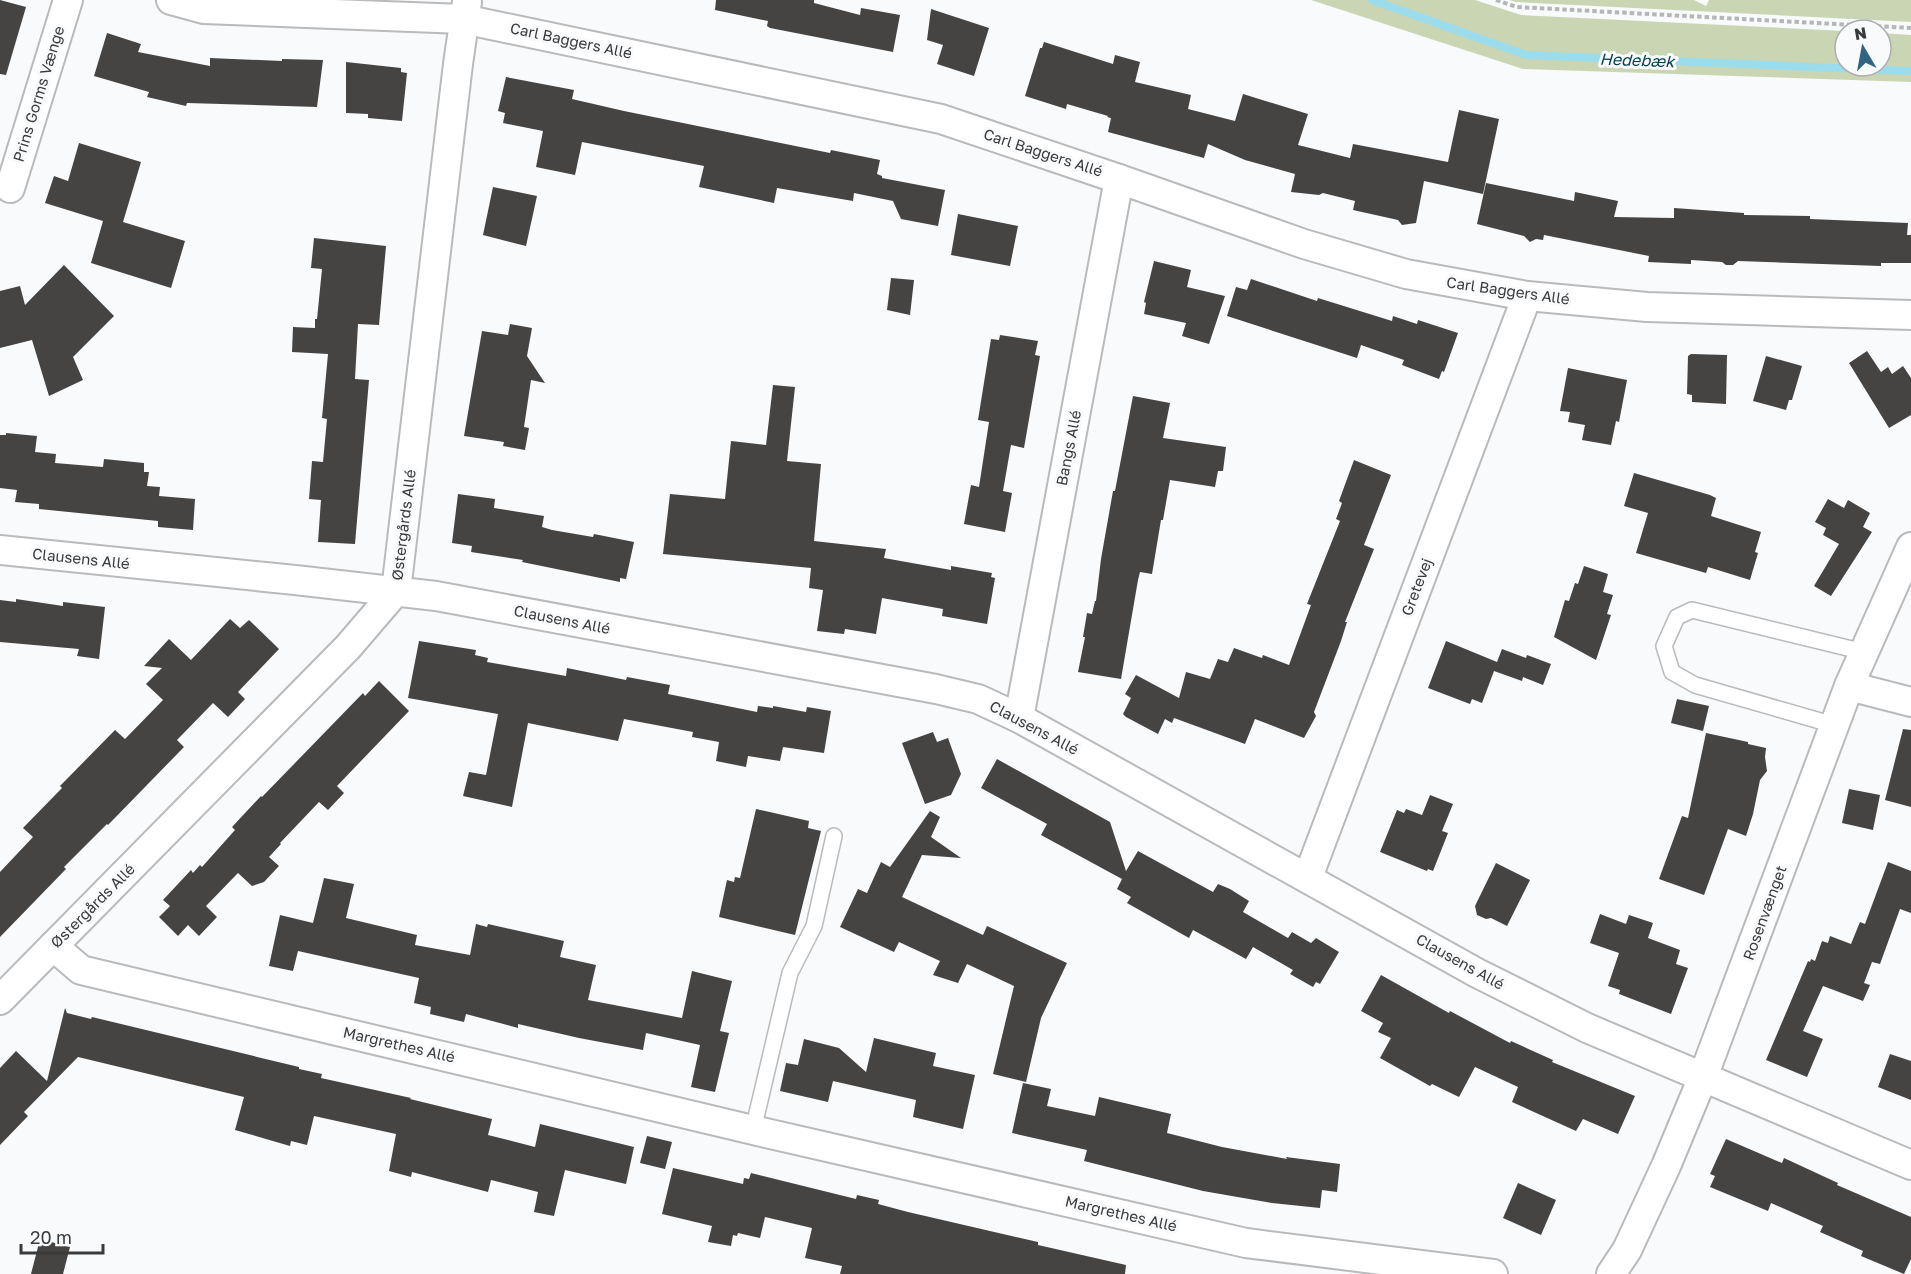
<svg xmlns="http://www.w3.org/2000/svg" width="1911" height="1274" font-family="'Golos Text',sans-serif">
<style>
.green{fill:#cad5b3}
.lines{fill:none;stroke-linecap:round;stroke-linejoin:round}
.stream{stroke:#9bdded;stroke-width:8}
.building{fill:#464443}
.service-casing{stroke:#b9babc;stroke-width:18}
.minor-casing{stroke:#b9babc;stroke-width:32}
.path{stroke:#b5b6b8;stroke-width:4;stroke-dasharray:4.5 3;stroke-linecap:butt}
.service{stroke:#fff;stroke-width:15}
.minor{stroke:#fff;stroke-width:28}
.labels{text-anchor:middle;stroke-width:6;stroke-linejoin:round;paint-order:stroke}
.street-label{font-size:15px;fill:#3a3a3b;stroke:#f8fafc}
.water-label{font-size:16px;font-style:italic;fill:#05434f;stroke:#f8fafc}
</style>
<rect width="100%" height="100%" fill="#f8fafc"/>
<g class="green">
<polygon points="1311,0 1475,0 1521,15 1845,31 1845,66 1881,66 1881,33 1911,35 1911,82 1523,69"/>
<polygon points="1509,0 1694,0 1706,6 1709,0 1911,0 1911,22 1516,2"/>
</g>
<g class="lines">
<polyline class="stream" points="1372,0 1526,55 1911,71"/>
</g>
<g class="building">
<polygon points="0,0 26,7 6,75 0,74"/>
<polygon points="716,0 814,0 814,3 860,15 861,8 900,15 893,52 770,28 767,26 768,21 715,10"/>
<polygon points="931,9 989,28 974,76 937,64 943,45 927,40"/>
<polygon points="107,33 141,44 138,52 210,66 210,58 282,61 282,59 323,60 317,107 187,103 186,106 147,97 149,92 94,76"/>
<polygon points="1044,42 1113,64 1115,55 1140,62 1135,82 1191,95 1188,109 1235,121 1243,94 1308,114 1298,145 1350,158 1353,144 1448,162 1459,110 1499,119 1483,194 1424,181 1416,223 1402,225 1398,220 1353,210 1355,201 1323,193 1319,195 1291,192 1295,174 1245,160 1208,144 1204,158 1108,132 1111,118 1107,117 1108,116 1067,104 1066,109 1025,96 1040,48 1042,48"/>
<polygon points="346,62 401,68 401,72 407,73 402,121 368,118 368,114 346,113"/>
<polygon points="506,77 574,90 572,99 624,111 830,153 831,150 880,160 877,174 882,176 882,178 945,190 938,226 901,219 893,201 854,193 853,201 777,188 774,203 699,187 704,166 582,142 575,175 536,167 543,131 503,123 505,113 498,111"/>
<polygon points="79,143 141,162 123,222 185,241 171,288 91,263 103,221 45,203 54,176 68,181"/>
<polygon points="1486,183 1574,201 1575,192 1618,201 1614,217 1674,218 1674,208 1744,213 1744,215 1810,216 1810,219 1908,223 1907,235 1911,235 1911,263 1881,263 1881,266 1738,261 1733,265 1726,265 1722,262 1691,260 1691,264 1648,262 1649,256 1544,235 1543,240 1536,239 1530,242 1524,236 1477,224"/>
<polygon points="493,187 537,196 526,246 483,235"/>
<polygon points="958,214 1018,226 1010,266 951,255"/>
<polygon points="314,238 386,246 379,325 358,324 355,379 369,380 355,544 318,542 321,500 309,499 312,461 323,462 327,419 322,418 328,354 292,352 293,327 315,328 315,319 317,319 322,269 311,268"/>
<polygon points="1154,261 1191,270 1187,287 1225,296 1209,344 1182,336 1186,323 1144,314 1146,303 1144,302"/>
<polygon points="64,265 114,316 73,357 83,380 49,396 32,340 0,348 0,291 20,286 25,305"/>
<polygon points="891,278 914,280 910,315 887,310"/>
<polygon points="1251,279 1317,301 1318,298 1392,321 1393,316 1417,324 1418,320 1458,333 1444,372 1442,371 1439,379 1402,365 1404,360 1361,345 1357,358 1227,316 1236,287 1247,290"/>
<polygon points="510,324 532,328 527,356 545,383 531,380 524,427 529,428 525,450 503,446 504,442 464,436 482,331 508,335"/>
<polygon points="1000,335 1038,341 1035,355 1040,356 1024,448 1011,445 1003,491 1012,493 1005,532 964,524 971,485 979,487 989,422 978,420 991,339 999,340"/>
<polygon points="1867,351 1881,372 1888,367 1892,374 1903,366 1911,378 1911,415 1889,428 1849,363"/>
<polygon points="1691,354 1727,355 1726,404 1692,402 1692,395 1687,394 1688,356"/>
<polygon points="1766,356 1802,366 1792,400 1789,400 1786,410 1753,401"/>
<polygon points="1568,368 1627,380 1619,422 1616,421 1611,445 1582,440 1585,425 1568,422 1570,412 1560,411"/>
<polygon points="773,385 795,387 787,461 821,464 814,541 886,549 884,558 951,570 951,566 992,573 991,577 995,578 987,624 942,616 943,609 882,598 876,634 845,629 844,634 817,631 823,590 809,588 811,568 663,554 670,494 725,499 731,441 766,445"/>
<polygon points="1133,396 1170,403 1163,438 1226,447 1223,471 1218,471 1215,487 1170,480 1163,520 1161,520 1152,574 1140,572 1138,580 1121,679 1078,672 1085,637 1083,637 1087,613 1092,614 1095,601 1096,601 1101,559 1113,491 1115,491 1118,475"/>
<polygon points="6,433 37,436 35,452 56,454 55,463 103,467 104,459 144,463 144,472 149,472 147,486 160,487 159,496 195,499 193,530 158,527 158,521 39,509 39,504 15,502 17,490 0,488 0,435 6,435"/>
<polygon points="1354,460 1391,475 1364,545 1374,549 1345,622 1347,622 1341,641 1314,712 1316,716 1304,738 1255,719 1245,744 1174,718 1172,723 1165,719 1158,734 1126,717 1123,714 1131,698 1125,694 1136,675 1179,698 1186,672 1210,679 1218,659 1228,662 1234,648 1262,658 1263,655 1289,665 1311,605 1307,604 1340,521 1336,519 1342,503 1339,501"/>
<polygon points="1634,473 1710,495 1716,498 1711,516 1761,532 1755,552 1758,553 1750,580 1708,567 1706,573 1636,553 1648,513 1624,506"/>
<polygon points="458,494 495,499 494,508 544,516 542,527 552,530 593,537 594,534 634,542 626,579 620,578 620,582 522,562 523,560 471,552 472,546 452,543"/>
<polygon points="1828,499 1844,508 1848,500 1870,513 1863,527 1872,532 1831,596 1814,586 1839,544 1823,535 1826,528 1815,522"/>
<polygon points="1584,566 1608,574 1603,592 1613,595 1607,614 1611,615 1596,660 1554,637 1565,600 1569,601 1575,583 1578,584"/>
<polygon points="16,599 63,606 63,602 105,607 99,659 77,656 79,649 0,642 0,600 16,602"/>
<polygon points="230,619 240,628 249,620 279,649 238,692 245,699 228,717 213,703 177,740 184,747 108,825 107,824 64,867 66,869 0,937 0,872 33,837 23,828 62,788 60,786 115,730 125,739 163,700 146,684 162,668 144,666 169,639 191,660"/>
<polygon points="419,641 476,650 475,655 488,658 487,662 566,676 567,668 626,680 627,677 670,685 668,694 757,712 758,706 773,708 773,706 806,712 807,707 831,711 824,753 783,747 780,761 748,756 746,767 716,761 719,742 692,737 693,732 624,719 618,741 528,723 512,807 463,796 469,772 486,775 498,714 408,698"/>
<polygon points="1446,641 1497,662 1502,649 1526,658 1527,655 1551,664 1543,685 1523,677 1522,681 1494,671 1482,703 1472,699 1470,704 1428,688"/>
<polygon points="379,681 409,711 337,786 344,793 328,810 319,802 280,843 281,844 269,857 279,866 264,882 252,886 238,873 206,906 217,917 199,936 188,925 178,936 159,917 170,906 163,900 191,870 193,873 200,865 202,867 235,830 232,827 261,796 262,797 363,693 365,696"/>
<polygon points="1677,699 1709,706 1703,731 1671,723"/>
<polygon points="1903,729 1911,730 1911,807 1885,800"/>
<polygon points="933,732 937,742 948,738 961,774 951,795 925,804 902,743"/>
<polygon points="1706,733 1748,742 1748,744 1766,748 1765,757 1767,771 1760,780 1753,814 1746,836 1728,829 1704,895 1659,879 1682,816 1688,818"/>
<polygon points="997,759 1110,822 1126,871 1138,851 1213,892 1218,884 1230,889 1249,901 1243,912 1288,938 1292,932 1311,943 1316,938 1339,952 1320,984 1316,982 1313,987 1290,974 1293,970 1253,947 1246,959 1193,930 1189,938 1127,903 1131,897 1117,889 1122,879 1041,835 1047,824 981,788"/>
<polygon points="1849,789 1880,795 1873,830 1842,823"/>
<polygon points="1430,795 1453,804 1442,831 1448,833 1433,871 1428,869 1427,871 1380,852 1397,810 1404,813 1406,809 1422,815"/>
<polygon points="756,809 809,821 808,828 821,831 795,935 719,917 727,880 734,882 735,877 740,878"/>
<polygon points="930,811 940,817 931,837 961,858 922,855 902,897 983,935 987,926 1067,963 1041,1018 1026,1082 993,1074 1014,986 967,964 958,983 933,975 940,961 899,942 894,952 840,927 858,889 867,893 881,862 890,867"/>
<polygon points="1888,862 1911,871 1911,913 1900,909 1880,964 1872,962 1864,983 1870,985 1863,1001 1823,986 1803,1031 1823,1039 1807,1077 1766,1060 1808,961 1810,962 1811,959 1815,961 1822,941 1828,943 1830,936 1851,944 1860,922 1865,924"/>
<polygon points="1496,863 1530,880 1507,926 1491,918 1486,919 1477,915 1475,906"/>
<polygon points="324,878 354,884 346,918 417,935 415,945 470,955 476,924 487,927 488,924 564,941 560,957 596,965 588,1000 682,1018 692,971 732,981 720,1031 729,1033 715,1092 691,1087 700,1045 646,1033 643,1050 579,1038 518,1024 518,1028 466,1014 464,1022 430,1014 431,1007 414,1003 419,978 298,951 293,971 269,966 280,915 313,923"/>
<polygon points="1600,914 1626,924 1629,915 1653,923 1648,938 1680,950 1676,964 1688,968 1671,1014 1619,994 1620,990 1608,986 1619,953 1590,943"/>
<polygon points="1381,975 1449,1013 1450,1011 1510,1043 1511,1041 1553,1060 1552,1062 1635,1096 1618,1134 1583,1119 1576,1131 1512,1102 1518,1087 1475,1067 1459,1097 1432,1084 1430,1086 1380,1058 1391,1038 1378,1032 1383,1023 1361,1011"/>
<polygon points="65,1008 67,1013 91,1019 92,1017 299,1067 299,1069 322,1074 321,1078 411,1098 410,1099 492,1119 488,1135 535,1147 540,1124 634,1147 626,1184 565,1170 554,1216 534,1212 538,1192 491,1180 488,1192 412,1172 411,1177 389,1171 396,1134 314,1116 307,1145 291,1141 290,1146 235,1130 244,1097 78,1057 24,1112 28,1116 0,1145 0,1068 16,1051 47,1081"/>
<polygon points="874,1038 936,1053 933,1066 975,1075 963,1129 913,1117 916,1100 833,1081 828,1102 780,1091 786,1063 798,1065 804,1039 839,1048 866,1072"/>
<polygon points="1890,1054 1911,1061 1911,1100 1878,1087"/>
<polygon points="1023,1083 1051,1089 1047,1106 1095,1116 1099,1097 1171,1114 1167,1133 1222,1147 1287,1159 1286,1157 1340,1164 1337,1192 1322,1190 1320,1208 1272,1203 1203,1191 1084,1161 1087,1150 1012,1133"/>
<polygon points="647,1136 672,1142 665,1169 640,1163"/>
<polygon points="1726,1139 1782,1163 1784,1158 1838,1183 1837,1185 1911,1217 1911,1259 1904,1274 1861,1256 1863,1251 1820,1232 1823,1226 1771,1203 1768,1211 1710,1187 1715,1176 1710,1174"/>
<polygon points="673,1168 743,1184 744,1178 749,1179 751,1173 856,1199 857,1195 879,1200 878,1204 908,1212 1038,1242 1038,1245 1126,1265 1125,1274 840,1274 842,1266 805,1258 812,1228 765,1217 760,1238 738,1233 737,1236 733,1235 731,1246 708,1242 712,1226 662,1214"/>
<polygon points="1518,1183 1556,1200 1541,1235 1503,1218"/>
<polygon points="40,1239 70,1247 63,1274 31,1274"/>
</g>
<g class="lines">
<g class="service-casing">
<g id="service">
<polyline points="1834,725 1695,685 1672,672 1664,646 1677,617 1692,610 1864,652"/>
<polyline points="753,1130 790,973 814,926 834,836"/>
</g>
</g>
<g class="minor-casing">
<g id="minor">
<polyline points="171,0 204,9 463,19 941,119 1119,179 1304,244 1406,274 1527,296 1647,307 1911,315"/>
<polyline points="10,188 68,0"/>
<polyline points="0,550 295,580 436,596 936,689 978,699 1019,718 1477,973 1587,1028 1911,1165"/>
<polyline points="1849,686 1911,702"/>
<polyline points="1019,718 1119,179"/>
<polyline points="1308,877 1527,296"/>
<polyline points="53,946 81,970 753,1130 1246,1243 1493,1274"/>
<polyline points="0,1000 348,647 396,591 458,64 467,2"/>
<polyline points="1611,1274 1627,1250 1666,1166 1703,1077 1849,686 1911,547"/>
</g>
</g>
<polyline class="path" points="1496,0 1517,7 1911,28"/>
<use href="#service" class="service"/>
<use href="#minor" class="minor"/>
</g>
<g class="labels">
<g class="street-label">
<text transform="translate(571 41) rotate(12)" y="5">Carl Baggers Allé</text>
<text transform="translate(39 94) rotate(-73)" y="5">Prins Gorms Vænge</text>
<text transform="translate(1043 153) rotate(18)" y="5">Carl Baggers Allé</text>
<text transform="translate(1508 291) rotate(8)" y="5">Carl Baggers Allé</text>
<text transform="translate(1069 448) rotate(-79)" y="5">Bangs Allé</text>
<text transform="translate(404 525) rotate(-83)" y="5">Østergårds Allé</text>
<text transform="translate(81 559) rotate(6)" y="5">Clausens Allé</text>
<text transform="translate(1417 587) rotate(-69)" y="5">Gretevej</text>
<text transform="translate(562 620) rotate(11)" y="5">Clausens Allé</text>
<text transform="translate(1034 728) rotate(28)" y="5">Clausens Allé</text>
<text transform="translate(93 906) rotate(-45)" y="5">Østergårds Allé</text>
<text transform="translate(1765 913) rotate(-70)" y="5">Rosenvænget</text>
<text transform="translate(1460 962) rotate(29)" y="5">Clausens Allé</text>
<text transform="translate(399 1045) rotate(13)" y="5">Margrethes Allé</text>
<text transform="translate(1121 1214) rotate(13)" y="5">Margrethes Allé</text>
</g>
<g class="water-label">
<text transform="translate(1637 60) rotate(2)" y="6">Hedebæk</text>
</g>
</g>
<g transform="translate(1863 48) rotate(350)"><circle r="28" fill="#f8fafc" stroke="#acadaf" stroke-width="1.5"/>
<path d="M0-4.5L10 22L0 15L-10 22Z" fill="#2f6580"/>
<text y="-9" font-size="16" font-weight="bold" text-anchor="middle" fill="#3a3a3b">N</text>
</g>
<path d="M21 1244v9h82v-9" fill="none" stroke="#3a3a3b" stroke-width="3"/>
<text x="30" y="1244" font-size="18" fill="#3a3a3b" stroke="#f8fafc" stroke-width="4.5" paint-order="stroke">20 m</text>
</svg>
